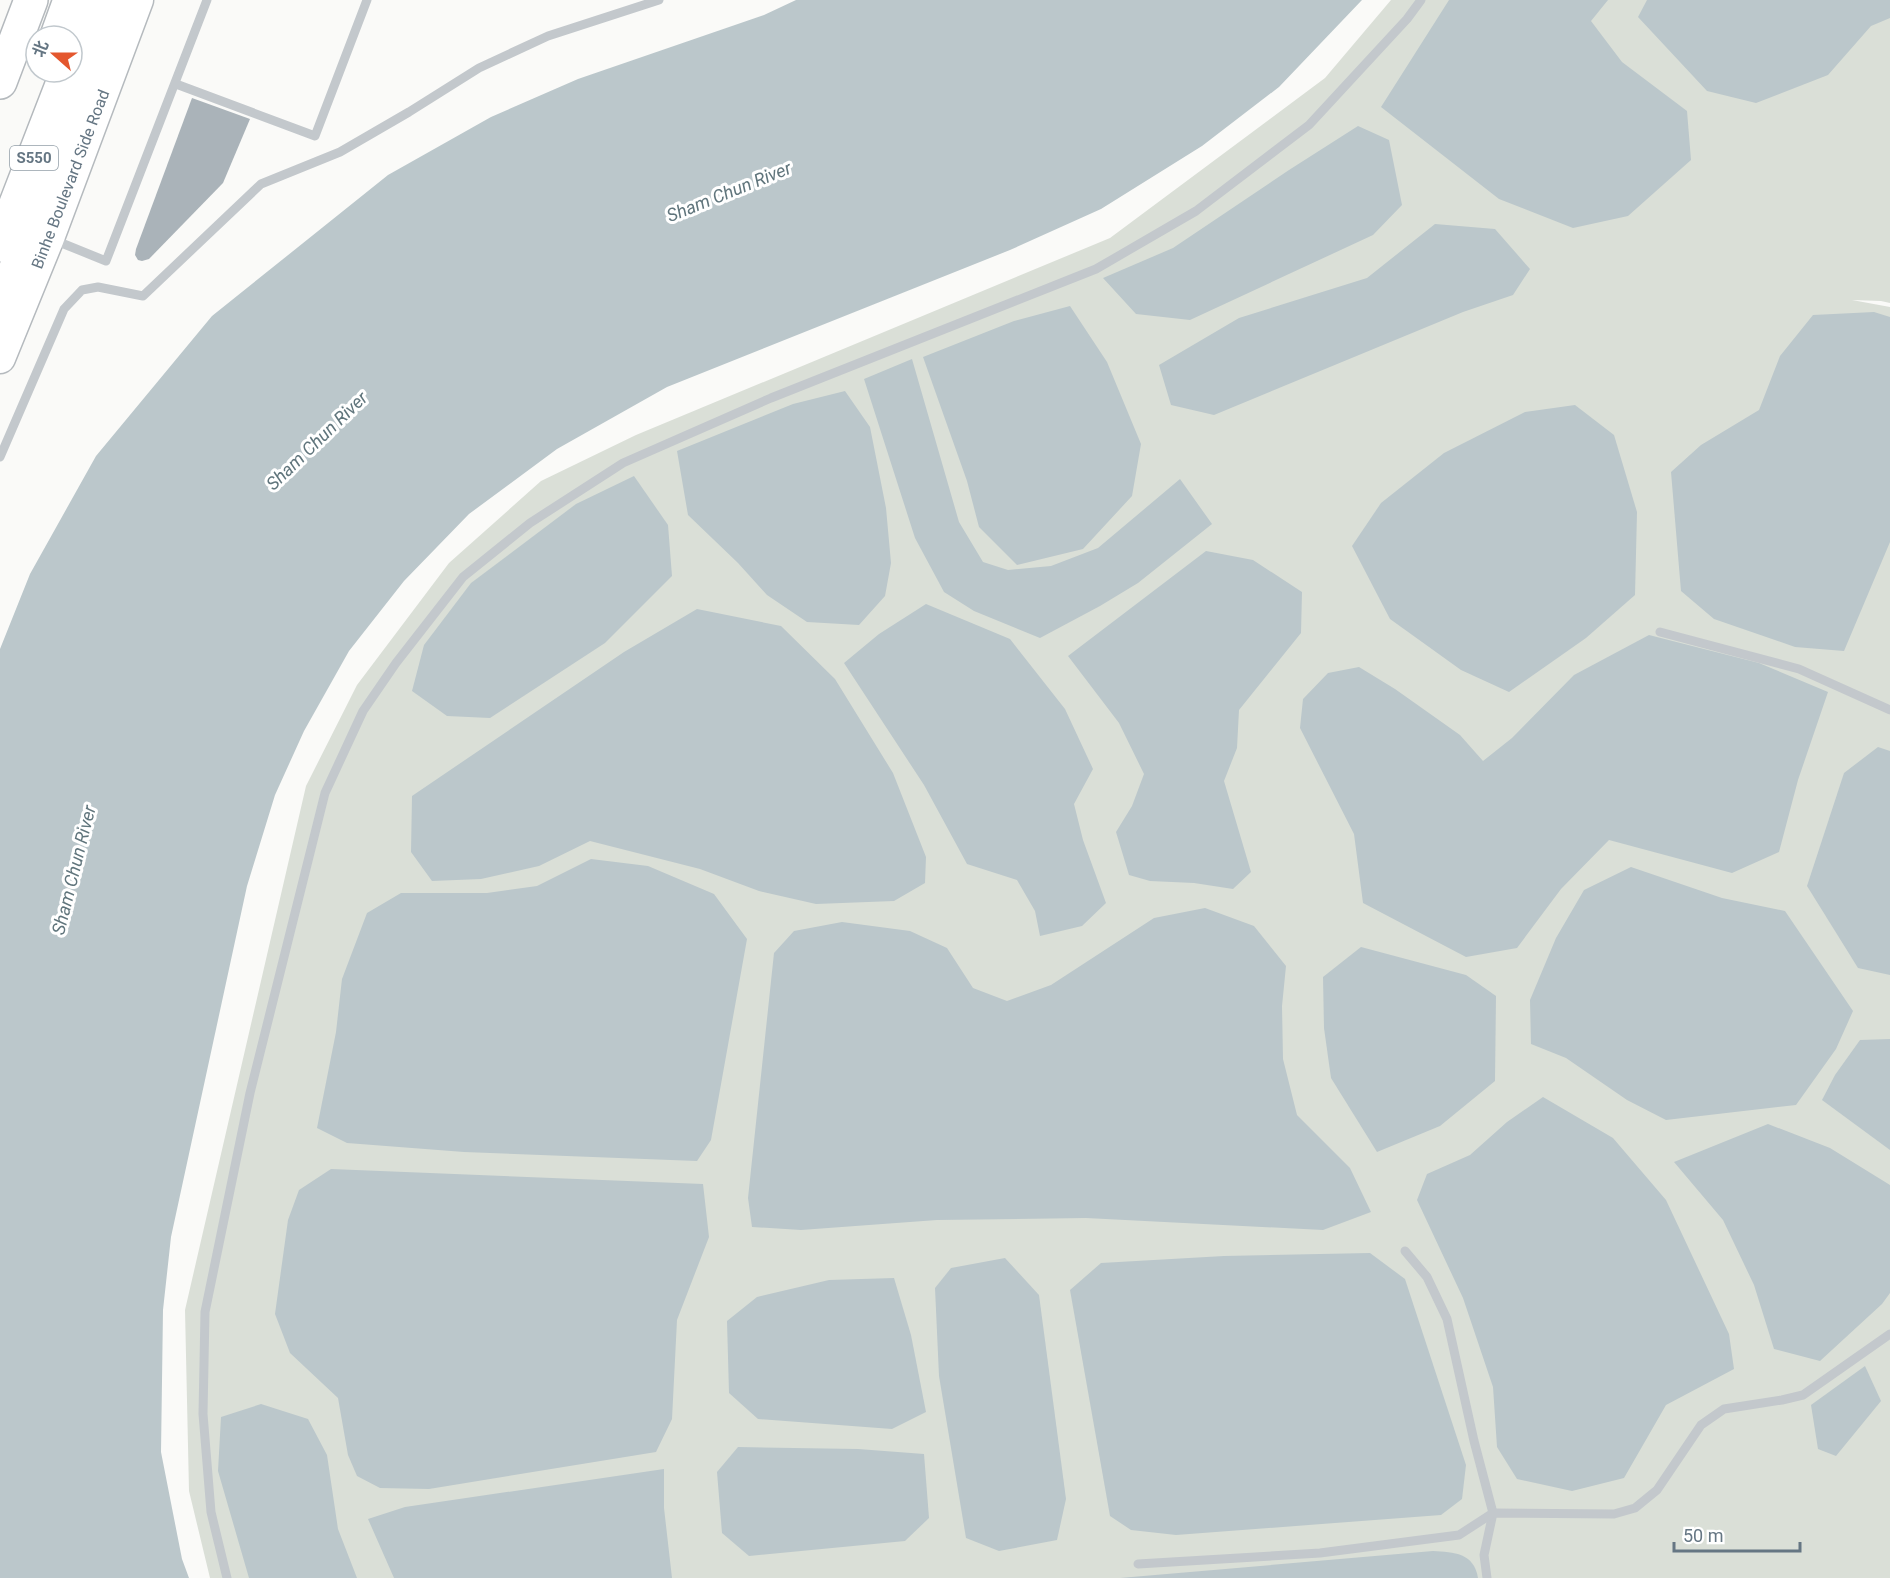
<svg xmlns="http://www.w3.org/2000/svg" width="1890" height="1578" font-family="Roboto,'Noto Sans SC',sans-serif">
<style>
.green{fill:#dadfd7}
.water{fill:#bbc7cb}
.building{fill:#aab3b9}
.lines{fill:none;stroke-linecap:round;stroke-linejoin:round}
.primary-casing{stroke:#b5babe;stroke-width:33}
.highway-casing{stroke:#b4b9bd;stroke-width:36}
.lane{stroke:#c3c8cc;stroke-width:9}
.primary{stroke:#fff;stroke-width:30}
.highway{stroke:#fff;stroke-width:33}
.labels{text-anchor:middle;stroke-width:6;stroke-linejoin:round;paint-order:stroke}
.shield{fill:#fff;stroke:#939fa8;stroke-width:1.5}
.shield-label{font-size:15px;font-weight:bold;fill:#657683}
.street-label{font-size:16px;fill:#657683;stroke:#fff}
.water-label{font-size:18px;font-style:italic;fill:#60757c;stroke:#fff}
</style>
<rect width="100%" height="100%" fill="#fafaf8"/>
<polygon class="green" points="1391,0 1890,0 1890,303 1881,301 1852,300 1890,307 1890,1578 210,1578 189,1491 185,1310 306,786 357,685 449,563 541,481 636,435 1110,238 1325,78"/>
<g class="water">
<polygon points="796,0 1362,0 1279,87 1202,146 1101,209 1010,250 667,387 557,449 469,514 404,581 349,651 304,731 275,795 247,886 171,1237 163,1310 161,1452 182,1559 189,1578 0,1578 0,649 30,574 96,456 212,316 388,175 491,117 578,79 764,15"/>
<polygon points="1449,0 1608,0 1591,21 1622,62 1687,111 1691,160 1628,216 1573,228 1499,199 1381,107"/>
<polygon points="1647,0 1890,0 1890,18 1871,26 1828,75 1756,103 1707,91 1638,17"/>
<polygon points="1358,126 1389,140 1402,205 1373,235 1190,320 1136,314 1103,278 1173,248 1289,170"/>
<polygon points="1435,224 1495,229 1530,269 1513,295 1463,312 1214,415 1171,405 1159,365 1239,318 1367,278"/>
<polygon points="1070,306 1107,362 1141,444 1132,496 1083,549 1017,565 979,527 967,481 923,357 1014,321"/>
<polygon points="1874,312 1890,317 1890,542 1844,651 1795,647 1714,619 1681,591 1671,472 1701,445 1759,410 1780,356 1813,315"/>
<polygon points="912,359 959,522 983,562 1008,570 1051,566 1098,548 1180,479 1212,524 1138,583 1100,606 1040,638 974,611 944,592 915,538 864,379"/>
<polygon points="845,391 870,427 886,508 891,563 885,596 859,625 807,622 767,595 738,563 688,515 677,451 793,404"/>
<polygon points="1575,405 1614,435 1637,512 1635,595 1586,638 1509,692 1461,670 1390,619 1352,546 1381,503 1444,453 1525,412"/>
<polygon points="634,476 668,525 672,576 605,643 490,718 447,716 412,691 424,645 471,583 576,504"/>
<polygon points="1206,551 1253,560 1302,592 1301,633 1239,710 1237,748 1224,781 1251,872 1233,889 1194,883 1150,881 1129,875 1116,832 1132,806 1144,774 1119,723 1068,656"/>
<polygon points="926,604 1010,639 1065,709 1093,769 1074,804 1083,840 1106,903 1082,926 1040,936 1035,911 1017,880 967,864 924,785 844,663 879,634"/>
<polygon points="697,609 781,626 835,679 893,773 926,857 925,883 894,901 816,904 759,891 700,869 590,841 539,866 481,879 432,881 411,852 412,796 624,652"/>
<polygon points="1649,635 1759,663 1828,692 1798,780 1779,852 1732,873 1609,840 1561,889 1517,948 1466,957 1363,903 1354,834 1300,728 1303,699 1328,673 1359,667 1395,689 1460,735 1483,761 1512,738 1574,675"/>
<polygon points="1878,747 1890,751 1890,975 1858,968 1807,886 1844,773"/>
<polygon points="591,859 648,866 714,894 747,939 711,1140 697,1161 464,1152 347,1143 317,1128 336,1032 342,979 367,913 401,893 487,893 537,886"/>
<polygon points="1631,867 1722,898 1785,911 1853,1011 1836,1049 1796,1105 1666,1120 1627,1100 1566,1058 1531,1044 1530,1000 1556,938 1584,890"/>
<polygon points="1205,908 1254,926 1286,966 1282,1006 1283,1059 1297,1115 1350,1168 1371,1212 1323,1230 1086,1218 937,1220 801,1230 752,1227 748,1198 774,953 794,931 842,922 910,931 947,948 973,988 1007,1001 1051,985 1154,918"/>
<polygon points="1361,947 1466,975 1496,996 1495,1081 1440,1126 1377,1152 1331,1078 1324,1028 1323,977"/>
<polygon points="1890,1039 1890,1150 1822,1100 1835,1075 1860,1040"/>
<polygon points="1543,1097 1613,1138 1666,1200 1729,1334 1734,1369 1666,1405 1624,1478 1572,1491 1517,1479 1497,1447 1493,1387 1463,1298 1417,1200 1427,1174 1470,1155 1507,1122"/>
<polygon points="1768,1124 1830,1148 1890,1185 1890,1293 1882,1304 1820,1361 1774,1349 1754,1285 1723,1220 1674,1162"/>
<polygon points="331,1169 703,1184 709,1237 677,1320 672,1419 656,1452 429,1489 380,1488 357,1476 348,1455 338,1398 290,1353 275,1314 288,1220 299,1190"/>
<polygon points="1370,1253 1405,1279 1466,1465 1462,1499 1441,1515 1176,1535 1131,1530 1110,1516 1070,1290 1101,1263 1224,1256"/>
<polygon points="1005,1258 1039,1295 1066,1499 1057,1540 999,1551 966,1538 939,1376 935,1288 951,1268"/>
<polygon points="894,1278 911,1335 926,1412 892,1429 758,1419 729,1393 727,1321 757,1297 829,1280"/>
<polygon points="1865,1366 1881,1401 1836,1456 1818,1449 1811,1405"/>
<polygon points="261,1404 308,1419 327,1455 338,1529 357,1578 249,1578 218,1471 221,1417"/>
<polygon points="738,1447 858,1449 924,1454 929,1518 905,1541 749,1556 722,1533 717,1472"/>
<polygon points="664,1469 664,1508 672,1578 394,1578 368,1519 405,1507"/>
<path d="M1433,1551C1454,1552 1474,1553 1478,1578H1120Z"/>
</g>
<polygon class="building" points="192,98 250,119 223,183 149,259 142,261 138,260 135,255 136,249"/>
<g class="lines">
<g class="primary-casing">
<polyline id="primary" points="0,358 49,238 138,0"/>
</g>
<g class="highway-casing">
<g id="highway">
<polyline points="57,36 70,0"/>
<polyline points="72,61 98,0"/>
<polyline points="0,82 31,0"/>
<polyline points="0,245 67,72"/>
<polyline points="0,308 84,97 121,0"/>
</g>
</g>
<g class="lane">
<polyline points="176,84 315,136 367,0"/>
<polyline points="54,240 106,261 207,0"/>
<polyline points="0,457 64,309 82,290 98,287 143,296 261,184 340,152 409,112 479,68 548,36 659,0"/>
<polyline points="1660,632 1799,669 1890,710"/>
<polyline points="1405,1251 1427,1277 1447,1319 1474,1441 1493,1513 1484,1555 1487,1578"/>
<polyline points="1138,1564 1320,1553 1459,1535 1493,1513 1614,1514 1635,1508 1657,1490 1701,1425 1724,1409 1782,1400 1803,1395 1890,1334"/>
<polyline points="227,1578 211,1512 203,1414 205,1312 250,1093 325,793 363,711 396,663 463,577 530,523 623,463 771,398 1096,269 1196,211 1309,125 1407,19 1421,0"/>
</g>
<use href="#primary" class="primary"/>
<use href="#highway" class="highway"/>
</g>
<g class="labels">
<rect class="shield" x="10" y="146" width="48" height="24" rx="4.5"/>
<g class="shield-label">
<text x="34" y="163">S550</text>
</g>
<g class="street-label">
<text transform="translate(70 179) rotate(-69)" y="6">Binhe Boulevard Side Road</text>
</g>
<g class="water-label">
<text transform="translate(729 192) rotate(-22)" y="6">Sham Chun River</text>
<text transform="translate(317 441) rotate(-44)" y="6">Sham Chun River</text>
<text transform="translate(74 870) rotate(-76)" y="6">Sham Chun River</text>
</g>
</g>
<g transform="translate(54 54) rotate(291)"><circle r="28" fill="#ffffff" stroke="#c1c8cd" stroke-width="1.5"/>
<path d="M0-4.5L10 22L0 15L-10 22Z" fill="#e4572e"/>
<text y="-9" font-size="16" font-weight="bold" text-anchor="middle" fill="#657683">北</text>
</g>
<path d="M1674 1542v9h126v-9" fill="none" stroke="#657683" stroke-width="3"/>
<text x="1683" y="1542" font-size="18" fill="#657683" stroke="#ffffff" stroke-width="4.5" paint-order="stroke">50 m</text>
</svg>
